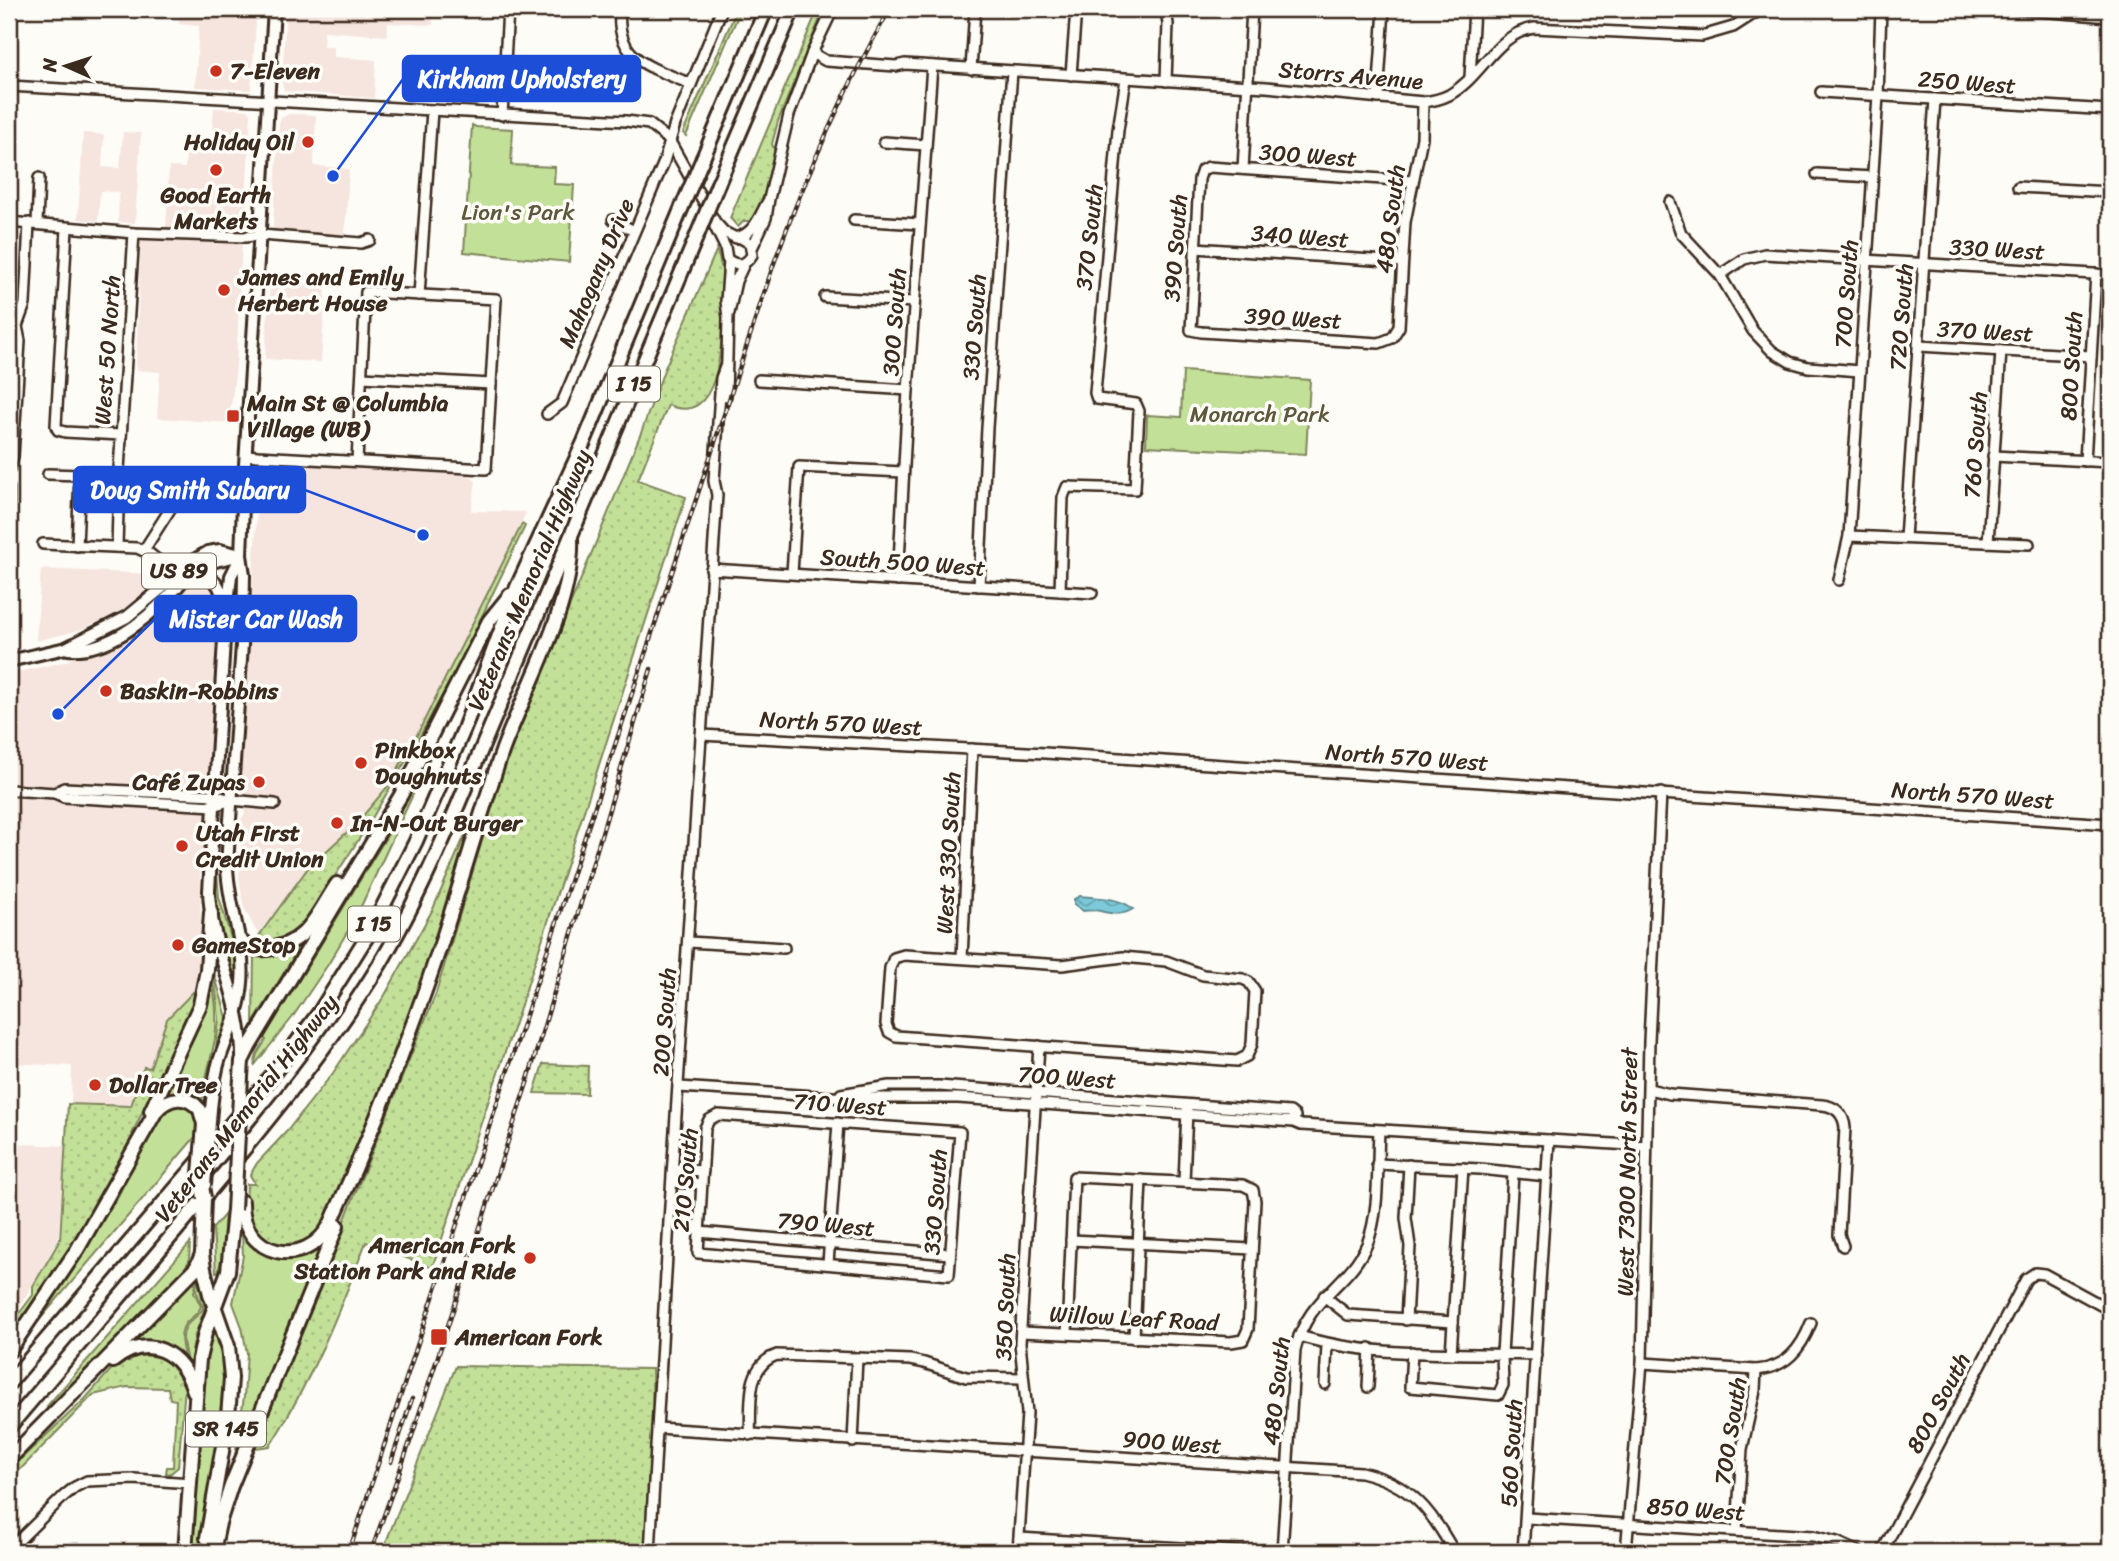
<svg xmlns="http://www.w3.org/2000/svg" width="2119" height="1561" font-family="Sriracha,sans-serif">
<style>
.built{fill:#f6e4de}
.grass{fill:url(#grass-dots);stroke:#7f855b;stroke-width:2}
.green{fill:#c3e098;stroke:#7f855b;stroke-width:2}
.water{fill:url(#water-waves);stroke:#618a8e;stroke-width:2}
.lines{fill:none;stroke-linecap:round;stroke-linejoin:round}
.minor-casing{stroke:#3b2a1e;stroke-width:14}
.major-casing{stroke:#3b2a1e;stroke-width:16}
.highway-casing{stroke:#3b2a1e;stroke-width:18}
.minor{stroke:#fdfcf7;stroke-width:9}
.major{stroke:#fdfcf7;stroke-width:10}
.highway{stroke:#fdfcf7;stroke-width:12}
.rail-casing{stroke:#3b2a1e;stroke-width:4.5}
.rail{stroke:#fdfcf7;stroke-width:2;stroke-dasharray:5;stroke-linecap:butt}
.major-bridge-casing{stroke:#3b2a1e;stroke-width:16;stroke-linecap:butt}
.highway-bridge-casing{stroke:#3b2a1e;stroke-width:18;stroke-linecap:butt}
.major-bridge{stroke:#fdfcf7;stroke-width:10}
.highway-bridge{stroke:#fdfcf7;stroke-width:12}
.poi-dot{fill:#c8321e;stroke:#fdfcf7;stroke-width:2.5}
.labels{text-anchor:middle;stroke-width:7;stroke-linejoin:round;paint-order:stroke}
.shield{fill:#fdfcf7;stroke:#75695f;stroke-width:2}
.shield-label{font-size:21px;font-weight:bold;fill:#3b2a1e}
.poi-label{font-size:23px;font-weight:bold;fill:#3b2a1e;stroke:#fdfcf7;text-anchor:start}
.street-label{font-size:23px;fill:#3b2a1e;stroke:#fdfcf7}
.park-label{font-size:23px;fill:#5d583c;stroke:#fdfcf7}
.leader{fill:none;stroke:#1d4ed8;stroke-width:2.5}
.callout-dot{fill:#1d4ed8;stroke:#fdfcf7;stroke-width:2.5}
.callout{fill:#1d4ed8;stroke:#1d4ed8;stroke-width:2.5}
.callout-label{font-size:24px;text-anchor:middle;font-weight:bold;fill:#fff}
</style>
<defs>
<pattern id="grass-dots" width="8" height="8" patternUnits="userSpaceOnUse" patternTransform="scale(1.75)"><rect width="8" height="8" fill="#c3e098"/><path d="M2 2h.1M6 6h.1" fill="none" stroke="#a8c083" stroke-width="1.8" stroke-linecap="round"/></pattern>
<pattern id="water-waves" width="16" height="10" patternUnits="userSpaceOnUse" patternTransform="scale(1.75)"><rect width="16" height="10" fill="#7bcad9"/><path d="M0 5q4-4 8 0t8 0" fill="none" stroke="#66a4af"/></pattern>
</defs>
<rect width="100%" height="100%" fill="#fdfcf7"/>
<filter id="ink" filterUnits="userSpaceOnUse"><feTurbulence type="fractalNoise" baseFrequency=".0143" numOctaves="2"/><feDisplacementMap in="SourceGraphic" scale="14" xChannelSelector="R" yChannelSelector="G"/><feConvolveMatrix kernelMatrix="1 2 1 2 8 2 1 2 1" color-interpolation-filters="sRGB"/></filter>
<g filter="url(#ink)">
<g class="built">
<polygon points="180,9 257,9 251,90 195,87 199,26 179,24"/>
<polygon points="286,9 440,9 439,19 433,19 433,25 388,23 387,36 324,31 323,46 334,47 334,57 376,60 374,98 284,91 282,83"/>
<polygon points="214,108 248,110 251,113 244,233 166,229 169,167 185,168 187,142 211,143"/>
<polygon points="289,114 316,115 314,166 349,169 344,249 272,242 279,124 281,118"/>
<polygon points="123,132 141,133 135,223 118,222 119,192 100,191 98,221 78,219 83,133 104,135 102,167 120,168"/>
<polygon points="141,238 242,242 236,366 229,423 157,418 160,372 136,370"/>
<polygon points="270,282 326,285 321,362 265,359"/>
<polygon points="260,463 468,475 476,481 471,511 526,512 503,565 416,738 395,774 353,828 308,868 258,934 244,908 239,877 241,820 245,814 244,794 240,785"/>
<polygon points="41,569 153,574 160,572 165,574 136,601 112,616 80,630 36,641"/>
<polygon points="199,581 208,582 220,595 208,799 200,877 201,964 195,998 142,1111 71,1108 72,1066 9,1063 9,674 64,662 116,642 163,612 189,586"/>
<polygon points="9,1143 65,1146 58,1240 9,1326"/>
</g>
<g class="grass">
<polygon points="737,9 741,9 686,136 683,133"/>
<polygon points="818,9 824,9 778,121 772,144 775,152 763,200 752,221 744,221 738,227 730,218"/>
<path d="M717,249L723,274L721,288L724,290C722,323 726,430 668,405L638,480L686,497L519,1011L432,1268L366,1242C339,1313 311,1381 270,1446L255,1448L274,1395L436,993L506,761L641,433L664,370Z"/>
<polygon points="522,524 525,526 458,666 414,747 368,825 302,927 285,940 253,944 308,868 357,823 388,786 416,737"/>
<path d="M478,805C435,950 384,1093 324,1231L297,1250L257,1240L246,1206L247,1184H255L250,1175L257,1163L287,1131L333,1073L385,995L433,909Z"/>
<polygon points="193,992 196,994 185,1022 132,1134 134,1136 87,1221 81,1226 79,1237 9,1339 9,1327 33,1295 33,1286 60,1240 68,1104 131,1106 144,1067 150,1068 167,1019"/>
<polygon points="543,1064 588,1066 587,1094 534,1093"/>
<polygon points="150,1352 160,1355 178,1367 176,1370 185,1387 178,1467 170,1474 166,1473 167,1467 173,1467 176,1400 170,1399 168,1388 127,1387 93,1395 9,1481 9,1470 85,1399 115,1365 132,1354"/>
<polygon points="456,1366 652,1369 653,1441 646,1552 382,1552"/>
</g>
<g class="green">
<polygon points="472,125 476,127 513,129 511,165 555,167 554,184 574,185 569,262 464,252"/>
<polygon points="1183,371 1310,380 1306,454 1146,446 1147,415 1181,417"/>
<polygon points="433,746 435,747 357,915 329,963 292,1018 254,1066 257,1054 266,1040 264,1038 399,816"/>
<polygon points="216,861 219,897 236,955 236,983 216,910"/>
<polygon points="295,950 297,951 253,1024 254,957 280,955"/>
<path d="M211,972C215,995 218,1016 215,1039C211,1061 203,1082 202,1105L172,1094L162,1098Z"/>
<polygon points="214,973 228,1021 216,1048 219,1018"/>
<polygon points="179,1102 197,1113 194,1115 197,1123 196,1136 36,1324 118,1196 147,1136 162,1111"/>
<polygon points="225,1214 222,1258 218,1272 216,1272 213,1228"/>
<path d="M242,1233C266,1265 289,1263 321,1247L234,1462L244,1397L247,1353L242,1327L233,1303L243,1256Z"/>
<polygon points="190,1243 189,1261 183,1271 184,1272 50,1409 47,1406"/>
<path d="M197,1278L205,1308L195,1335L189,1369L187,1366C187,1353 178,1337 187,1325C192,1318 199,1316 203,1308L196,1290Z"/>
<path d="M193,1281L196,1284L194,1292L201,1306C198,1315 192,1316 186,1323C177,1334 183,1349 185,1361L129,1347Z"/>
<polygon points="213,1325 222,1359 224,1379 210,1495 200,1552 193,1552 193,1504 205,1356"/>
</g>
<path class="water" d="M1080,896C1096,898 1120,897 1133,909C1122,916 1112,914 1100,911C1096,909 1088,911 1083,911L1074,904V899Z"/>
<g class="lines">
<g class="minor-casing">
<g id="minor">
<path d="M620,9C615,61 651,67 691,84"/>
<polyline points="2014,9 2110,17"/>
<path d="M812,53L826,61L896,66L905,64L1266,87L1423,102C1432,101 1441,99 1449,95C1483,76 1494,35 1534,28L1702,36L1733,27L1761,9"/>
<polyline points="971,69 975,9"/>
<polyline points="1071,75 1076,9"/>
<polyline points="1470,77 1474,9"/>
<polyline points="1166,81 1168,24 1166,9"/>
<polyline points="9,86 626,121 649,124 669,140 715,222 724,232 736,238"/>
<polyline points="1821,92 2110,110"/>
<polyline points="1378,98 1384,9"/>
<polyline points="502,115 508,9"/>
<polyline points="884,142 926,145"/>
<polyline points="1243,169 1252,9"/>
<polyline points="1817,174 1873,177"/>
<polyline points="1412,181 1209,167 1202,170 1199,179 1191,330 1201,332 1379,343 1392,338 1399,327 1405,222 1422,138 1423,102"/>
<polyline points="2018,187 2110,192"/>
<polyline points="1670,202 1681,233 1720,275 1753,331 1772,351 1790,362 1808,367 1860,371"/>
<polyline points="613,220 634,231"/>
<polyline points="854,220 920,224"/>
<polyline points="9,222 134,233 245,237 261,235 361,243 370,240"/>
<polyline points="37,223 39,178"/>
<path d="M715,227L725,247L727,259C737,267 746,265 752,255L750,243L739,237"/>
<polyline points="67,228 56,426 58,430 65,432 121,435"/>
<path d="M738,237C755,233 760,214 768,201"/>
<polyline points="752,248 766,218 769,199 789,115 812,53 833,9"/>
<polyline points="1195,248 1402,262"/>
<polyline points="1720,275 1744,259 1765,254 2110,275"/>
<polyline points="419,295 432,111"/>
<polyline points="825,297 914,302"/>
<polyline points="729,313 736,281 744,264"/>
<polyline points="9,314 19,319"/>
<polyline points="1919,346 2091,356"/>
<polyline points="362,377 491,384"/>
<polyline points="759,380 908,390"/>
<polyline points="726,396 728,318 726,301 729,261"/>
<polyline points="547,414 562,403 664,162 675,124 722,9"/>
<polyline points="246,455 258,456 486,469 496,299 366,292 357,461"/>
<polyline points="1993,456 2110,462"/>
<polyline points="2085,461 2096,274"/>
<polyline points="9,470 13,456 20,341 17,326 25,304 29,223"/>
<polyline points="119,470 134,233"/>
<polyline points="48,474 244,480"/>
<polyline points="9,488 9,526"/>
<polyline points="1849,536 2029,544"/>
<polyline points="1905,538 1935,99"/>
<polyline points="1988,542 2001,351"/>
<polyline points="43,544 137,548 150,554 175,574"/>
<polyline points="77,546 80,475"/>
<polyline points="117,547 119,477"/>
<polyline points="144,550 174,503 176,478"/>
<polyline points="711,569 1092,593"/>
<polyline points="792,573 799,467 903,472"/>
<polyline points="1839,580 1849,536 1878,96 1881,9"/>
<polyline points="898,581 908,390 932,66"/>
<polyline points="979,586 987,428 1012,71"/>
<polyline points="1060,591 1063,497 1067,487 1135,489 1139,411 1136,404 1097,399 1095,393 1118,130 1126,79"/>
<polyline points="701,735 1045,753 2110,824"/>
<polyline points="9,790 55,793 64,797 214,806 231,800"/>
<polyline points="55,793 64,788 214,795 231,800 275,804"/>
<polyline points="689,942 784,948"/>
<polygon points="904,955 1062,965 1123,957 1166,961 1203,975 1243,979 1249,982 1255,991 1252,1044 1247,1056 1237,1061 896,1036 889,1032 886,1024 890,968 894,958"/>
<polyline points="962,958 972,749"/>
<polyline points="679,1087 847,1098 958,1098 1294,1122 1301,1125 1646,1146"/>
<path d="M1649,1089L1670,1094L1822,1105C1836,1106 1844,1115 1845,1128L1839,1235L1843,1246"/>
<polyline points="841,1094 889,1086 939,1086 1290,1112 1295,1116 1294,1122"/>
<polygon points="718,1115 960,1132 949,1275 698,1253 705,1128 709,1120"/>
<polyline points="1377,1164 1480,1169 1547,1176"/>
<polyline points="673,1169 703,1171"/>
<polyline points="672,1182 702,1184"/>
<polyline points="1184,1182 1187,1110"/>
<polyline points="699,1232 950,1254"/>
<polyline points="1071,1240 1252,1249"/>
<polyline points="828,1264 838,1123"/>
<polyline points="1324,1296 1348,1315 1453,1322"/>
<polyline points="1406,1320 1410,1246 1406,1218 1409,1165"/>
<polyline points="1021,1332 1231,1342 1243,1340 1248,1329 1255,1201 1253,1190 1243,1185 1074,1177 1067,1334"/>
<path d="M1299,1336C1375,1359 1458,1352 1536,1355"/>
<polyline points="1134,1338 1141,1180"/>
<polyline points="1412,1352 1410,1387 1498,1395 1503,1385 1502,1354 1513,1174"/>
<polyline points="1451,1354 1463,1168"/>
<path d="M1642,1363L1756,1370C1786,1368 1801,1349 1811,1323"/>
<polyline points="1325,1384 1327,1345"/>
<polyline points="1368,1387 1370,1348"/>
<path d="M657,1428L1361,1472C1411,1484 1431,1510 1454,1552"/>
<path d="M750,1435C752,1408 744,1366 777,1355L910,1360L924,1363L966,1377L1022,1378"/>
<polyline points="853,1442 857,1358"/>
<polyline points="1527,1518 1813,1536 1837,1542 1859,1552"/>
<polyline points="1737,1531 1742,1449 1755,1390 1756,1370"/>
<polyline points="1019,1538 1246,1552"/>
<polyline points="9,1550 64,1496 75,1487 87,1481 134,1479 191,1483"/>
<polyline points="650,1552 669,1221 717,495 714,481 721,378 725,367"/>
<polyline points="1018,1552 1027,1413 1020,1343 1039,1046"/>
<path d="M1282,1552L1295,1350C1308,1296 1348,1287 1367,1244C1380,1213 1377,1165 1379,1131"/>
<polyline points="1523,1552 1549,1140"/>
<polyline points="1626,1552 1642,1363 1649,1041 1661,793"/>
<polyline points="1882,1552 2026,1279 2035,1273 2044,1274 2110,1310"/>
</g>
</g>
<g class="major-casing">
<g id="major">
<path d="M241,556L231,576L224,640L209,891C211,949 244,1003 242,1061"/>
<path d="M188,579L200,574C218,579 222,588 223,606"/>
<path d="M68,649C108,652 144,621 170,595C179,586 186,574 197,568C210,561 224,559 238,556"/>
<polyline points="9,661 66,648 127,617 168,583 186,565 208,552 220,550 241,555"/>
<path d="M211,1109C213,1093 214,1077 219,1061C228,1034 240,1011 242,983C246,942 227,905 227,864L243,630L244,575L241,555L244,480L274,9"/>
</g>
</g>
<g class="highway-casing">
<g id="highway">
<polyline points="703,158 766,9"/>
<polyline points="718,184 793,9"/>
<path d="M240,940C248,949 254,950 266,949C308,945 316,915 337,884"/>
<polyline points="241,1077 242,1061 249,1047 401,795 489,621 510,595"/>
<polyline points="151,1111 200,1005 207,970 211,913"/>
<polyline points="204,1198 202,1254 204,1269 210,1294 228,1346 231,1378 228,1417 207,1538"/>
<path d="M242,1202C241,1257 307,1271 331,1223C372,1133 409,1040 440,947C462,881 480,814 503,749C526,687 574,605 571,539"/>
<path d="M9,1351L77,1250L156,1111C169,1096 187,1094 200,1110"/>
<path d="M113,1361C148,1332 182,1352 194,1391"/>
<polyline points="9,1383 266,1083 319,1013 371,930 416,841 464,729 517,587 584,442 682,207"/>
<path d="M9,1427C84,1338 161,1250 235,1160C287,1097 337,1034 380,964C409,915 433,864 455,812L698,233"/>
<polyline points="9,1459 188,1276 196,1268 202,1254"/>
<polyline points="185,1552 199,1359 205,1333 228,1271 234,1210"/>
<polyline points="213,1552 219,1523 231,1486 337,1226"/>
</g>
</g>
<use href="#minor" class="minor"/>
<use href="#major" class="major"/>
<use href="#highway" class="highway"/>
<g class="rail-casing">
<g id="rail">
<polyline points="391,1462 412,1399"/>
<path d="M349,1552L773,266C805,177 843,91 890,9"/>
<polyline points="371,1552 411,1439 527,1083 651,669"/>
</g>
</g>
<use href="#rail" class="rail"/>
<g class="major-bridge-casing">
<polyline id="major-bridge" points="205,1185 211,1109"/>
</g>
<g class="highway-bridge-casing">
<g id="highway-bridge">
<polyline points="682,207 703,158"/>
<polyline points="698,233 718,184"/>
<polyline points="200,1110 204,1124 200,1174 204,1198"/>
<polyline points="234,1210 241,1077"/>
</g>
</g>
<use href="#major-bridge" class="major-bridge"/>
<use href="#highway-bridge" class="highway-bridge"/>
</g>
</g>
<g class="poi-dot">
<circle cx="216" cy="71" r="7"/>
<circle cx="308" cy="142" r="7"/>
<circle cx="216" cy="170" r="7"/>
<circle cx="224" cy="290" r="7"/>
<rect x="226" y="409" width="14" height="14" rx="3.5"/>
<circle cx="106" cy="691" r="7"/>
<circle cx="361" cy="763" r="7"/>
<circle cx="259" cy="782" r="7"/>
<circle cx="337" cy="823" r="7"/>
<circle cx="182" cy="846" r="7"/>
<circle cx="178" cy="945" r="7"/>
<circle cx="95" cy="1085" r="7"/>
<circle cx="530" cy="1258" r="7"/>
<rect x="430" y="1328" width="18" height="18" rx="3.5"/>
</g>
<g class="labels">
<g class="shield">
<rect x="608" y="366.5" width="52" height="35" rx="5"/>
<rect x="142" y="553.5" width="74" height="35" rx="5"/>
<rect x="348" y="906.5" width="52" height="35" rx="5"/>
<rect x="186" y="1411.5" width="80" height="35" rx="5"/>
</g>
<g class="shield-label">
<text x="634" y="391">I 15</text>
<text x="179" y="578">US 89</text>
<text x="374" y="931">I 15</text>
<text x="226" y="1436">SR 145</text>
</g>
<g class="poi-label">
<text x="230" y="79">7-Eleven</text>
<text x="294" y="150" text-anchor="end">Holiday Oil</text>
<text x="216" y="203" text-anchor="middle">Good Earth<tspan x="216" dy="26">Markets</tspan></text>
<text x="238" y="285">James and Emily<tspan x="238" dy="26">Herbert House</tspan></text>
<text x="247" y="411">Main St @ Columbia<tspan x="247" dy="26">Village (WB)</tspan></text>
<text x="120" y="699">Baskin-Robbins</text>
<text x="375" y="758">Pinkbox<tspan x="375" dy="26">Doughnuts</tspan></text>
<text x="245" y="790" text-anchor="end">Café Zupas</text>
<text x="351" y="831">In-N-Out Burger</text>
<text x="196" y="841">Utah First<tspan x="196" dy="26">Credit Union</tspan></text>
<text x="192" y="953">GameStop</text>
<text x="109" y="1093">Dollar Tree</text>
<text x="516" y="1253" text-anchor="end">American Fork<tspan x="516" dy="26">Station Park and Ride</tspan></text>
<text x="455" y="1345">American Fork</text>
</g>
<g class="street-label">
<text transform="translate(1351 75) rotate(5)" y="8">Storrs Avenue</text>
<text transform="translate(1967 82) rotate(4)" y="8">250 West</text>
<text transform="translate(1308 155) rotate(4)" y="8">300 West</text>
<text transform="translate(1390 219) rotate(-83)" y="8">480 South</text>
<text transform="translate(1300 236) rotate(4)" y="8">340 West</text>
<text transform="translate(1089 237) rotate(-84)" y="8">370 South</text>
<text transform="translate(1175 248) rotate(-86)" y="8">390 South</text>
<text transform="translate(1997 249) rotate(3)" y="8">330 West</text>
<text transform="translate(596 273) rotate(-67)" y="8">Mahogany Drive</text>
<text transform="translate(1846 294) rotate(-86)" y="8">700 South</text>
<text transform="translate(1901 317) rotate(-86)" y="8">720 South</text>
<text transform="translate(1293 318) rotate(3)" y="8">390 West</text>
<text transform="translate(894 322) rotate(-86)" y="8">300 South</text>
<text transform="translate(974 327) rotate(-86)" y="8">330 South</text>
<text transform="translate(1985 331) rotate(3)" y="8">370 West</text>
<text transform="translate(107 350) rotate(-86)" y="8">West 50 North</text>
<text transform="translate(2071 366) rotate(-87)" y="8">800 South</text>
<text transform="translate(1975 445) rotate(-86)" y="8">760 South</text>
<text transform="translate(903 562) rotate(4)" y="8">South 500 West</text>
<text transform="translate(529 580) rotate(-67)" y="8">Veterans Memorial Highway</text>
<text transform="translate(841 723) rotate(3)" y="8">North 570 West</text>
<text transform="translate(1407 757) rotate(4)" y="8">North 570 West</text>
<text transform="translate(1973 795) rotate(4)" y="8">North 570 West</text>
<text transform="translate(948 853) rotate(-87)" y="8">West 330 South</text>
<text transform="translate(664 1022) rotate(-86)" y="8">200 South</text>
<text transform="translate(1067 1077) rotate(4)" y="8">700 West</text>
<text transform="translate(840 1104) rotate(4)" y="8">710 West</text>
<text transform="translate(246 1108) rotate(-52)" y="8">Veterans Memorial Highway</text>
<text transform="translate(1627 1172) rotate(-89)" y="8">West 7300 North Street</text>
<text transform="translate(685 1180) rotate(-85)" y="8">210 South</text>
<text transform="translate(935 1202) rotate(-86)" y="8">330 South</text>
<text transform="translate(826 1224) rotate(5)" y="8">790 West</text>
<text transform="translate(1005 1307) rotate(-88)" y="8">350 South</text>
<text transform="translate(1134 1318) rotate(3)" y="8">Willow Leaf Road</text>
<text transform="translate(1276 1391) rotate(-84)" y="8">480 South</text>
<text transform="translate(1938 1403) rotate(-62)" y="8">800 South</text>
<text transform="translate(1730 1431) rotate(-81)" y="8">700 South</text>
<text transform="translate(1172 1442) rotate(4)" y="8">900 West</text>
<text transform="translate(1511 1453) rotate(-87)" y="8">560 South</text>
<text transform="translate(1696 1509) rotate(4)" y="8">850 West</text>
</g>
<g class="park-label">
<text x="518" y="220">Lion's Park</text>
<text x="1260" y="422">Monarch Park</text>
</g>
</g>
<path class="leader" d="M333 176L403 79M423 535L305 490M58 714L155 619"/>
<g class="callout-dot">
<circle cx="333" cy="176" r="7"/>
<circle cx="423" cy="535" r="7"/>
<circle cx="58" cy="714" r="7"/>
</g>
<g class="callout">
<rect x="403" y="56" width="237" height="45" rx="7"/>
<rect x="74" y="467" width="231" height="45" rx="7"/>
<rect x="155" y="596" width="201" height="45" rx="7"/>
</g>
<g class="callout-label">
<text x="522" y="87">Kirkham Upholstery</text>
<text x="190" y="498">Doug Smith Subaru</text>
<text x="256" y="627">Mister Car Wash</text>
</g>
<rect width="2119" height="1561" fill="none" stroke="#fdfcf7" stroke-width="35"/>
<rect x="18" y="18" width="2084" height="1526" fill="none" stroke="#3b2a1e" stroke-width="2.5" filter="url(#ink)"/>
<g transform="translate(66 66) rotate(273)" stroke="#fdfcf7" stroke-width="5" paint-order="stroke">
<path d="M0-5L12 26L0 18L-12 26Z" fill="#3b2a1e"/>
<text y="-10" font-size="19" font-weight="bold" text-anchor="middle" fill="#3b2a1e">N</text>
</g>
</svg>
